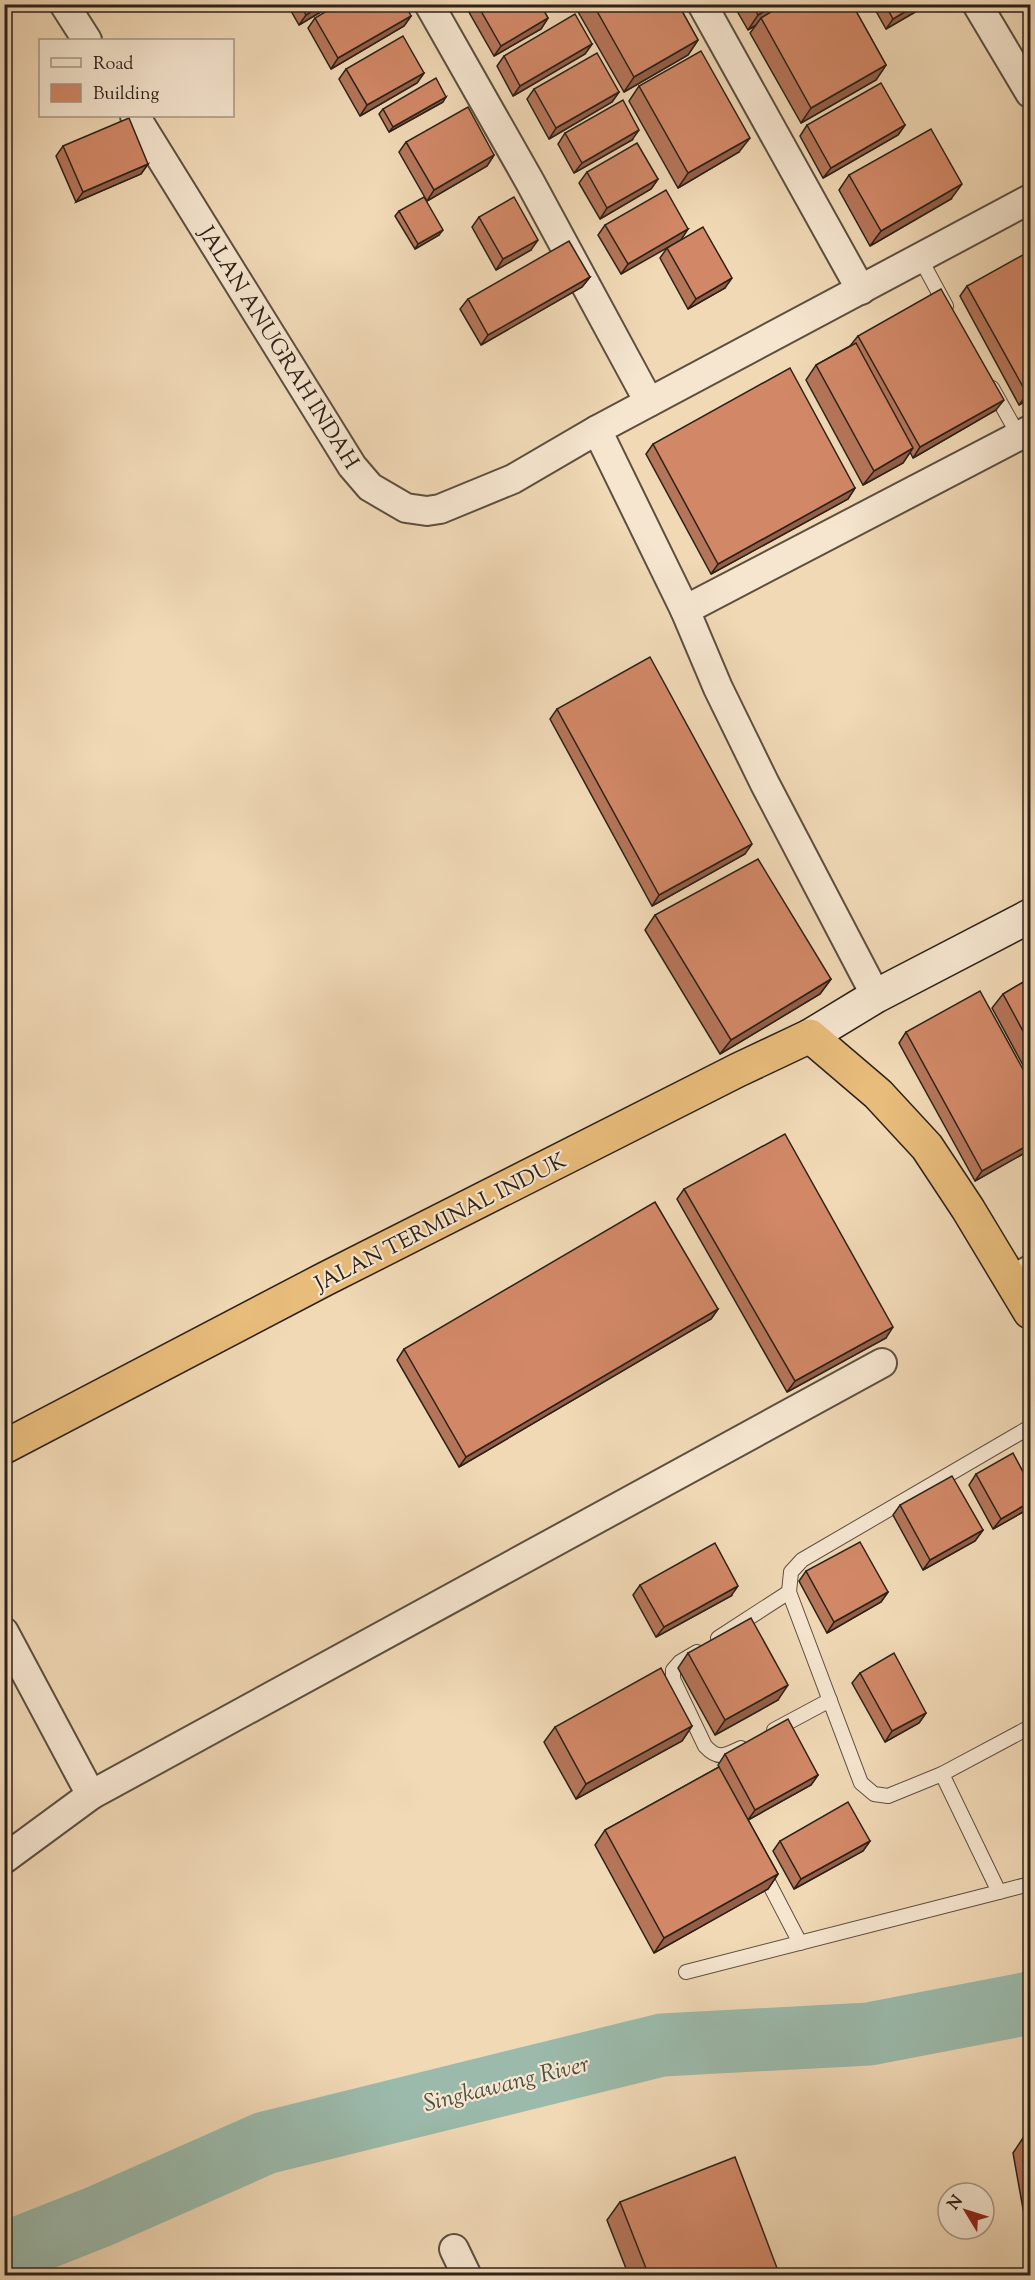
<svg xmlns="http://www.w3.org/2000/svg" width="1035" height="2280" font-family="'Sorts Mill Goudy',serif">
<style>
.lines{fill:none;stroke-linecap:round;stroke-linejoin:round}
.river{stroke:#9bbaab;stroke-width:63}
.lane-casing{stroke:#5d4f40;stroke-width:16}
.street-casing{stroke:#5d4f40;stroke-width:32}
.secondary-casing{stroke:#2c2118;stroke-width:36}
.highway-casing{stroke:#2c2118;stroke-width:36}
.lane{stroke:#f6e6d0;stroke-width:14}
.street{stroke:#f6e6d0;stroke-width:28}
.secondary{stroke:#f6e6d0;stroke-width:33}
.highway{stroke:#e8bc7b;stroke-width:33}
.wall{fill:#b57559;stroke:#2c2118;stroke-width:1.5}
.shaded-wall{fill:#935f48;stroke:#2c2118;stroke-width:1.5}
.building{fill:#d28867;stroke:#2c2118;stroke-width:1.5}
.labels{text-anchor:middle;stroke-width:4.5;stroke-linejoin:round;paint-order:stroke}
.street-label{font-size:22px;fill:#2c2118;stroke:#f6e6d0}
.water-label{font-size:24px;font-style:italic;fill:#4d4f44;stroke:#f6e6d0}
</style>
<rect width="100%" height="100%" fill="#f1d9b6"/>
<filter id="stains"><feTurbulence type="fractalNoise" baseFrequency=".00333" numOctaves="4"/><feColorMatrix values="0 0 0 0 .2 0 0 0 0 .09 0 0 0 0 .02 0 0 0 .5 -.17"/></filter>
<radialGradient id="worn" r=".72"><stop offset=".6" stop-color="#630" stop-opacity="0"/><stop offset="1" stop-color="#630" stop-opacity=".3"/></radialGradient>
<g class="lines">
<polyline class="river" points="4,2254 100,2216 265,2143 662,2045 869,2034 1030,2003"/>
<g class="lane-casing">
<g id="lane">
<polyline points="920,258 946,306"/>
<polyline points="992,388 1019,436"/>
<polyline points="718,1638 789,1592"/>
<path d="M697,1652L680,1662L673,1670V1679L705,1746C718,1760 724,1756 741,1748"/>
<polyline points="774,1730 830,1700"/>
<polyline points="942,1774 1030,1727"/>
<polyline points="762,1870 800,1943"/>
<polyline points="999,1892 1030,1884"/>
<polyline points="686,1972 999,1892 942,1774 888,1796 874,1794 861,1783 789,1592 791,1572 802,1560 1030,1427"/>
</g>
</g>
<g class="street-casing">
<g id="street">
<polyline points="64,4 87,40"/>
<polyline points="429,4 530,182 649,402"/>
<polyline points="702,4 861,290"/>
<polyline points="977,4 1030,93"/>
<polyline points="135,116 352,466 370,487 406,508 427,511 440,509 513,479 597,430"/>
<polyline points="685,610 597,430 1030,199"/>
<polyline points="876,996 765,784 718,688 685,610 1030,430"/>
<polyline points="1012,1280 1030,1270"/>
<polyline points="4,1632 91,1795 4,1859"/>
<polyline points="91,1795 882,1363"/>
<polyline points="454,2249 467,2276"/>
</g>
</g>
<g class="secondary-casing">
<polyline id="secondary" points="810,1036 876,996 1030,916"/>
</g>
<g class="highway-casing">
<polyline id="highway" points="4,1447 325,1279 738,1070 810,1036 878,1094 927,1147 968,1209 1030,1312"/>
</g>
<use href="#lane" class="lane"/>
<use href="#street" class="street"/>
<use href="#secondary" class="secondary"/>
<use href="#highway" class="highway"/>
</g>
<g class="wall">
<polygon points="287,4 334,4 299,25"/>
<polygon points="468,4 540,4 548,18 541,29 494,56 466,7"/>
<polygon points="581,4 678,4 698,40 688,55 624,92 577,10"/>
<polygon points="733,4 852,4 886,65 876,80 801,123 750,33 756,25 748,30"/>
<polygon points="872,4 929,4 886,29"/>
<polygon points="411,16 404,26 331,69 308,28 315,18"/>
<polygon points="592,44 585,54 513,96 497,66 504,56"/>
<polygon points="346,69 424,73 417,83 360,116 339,79"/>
<polygon points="639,86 739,152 678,188 629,101"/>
<polygon points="534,89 619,92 612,102 549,139 527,99"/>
<polygon points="443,102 389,132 379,114 383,109"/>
<polygon points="807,125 905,125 898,135 823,178 800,136"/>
<polygon points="565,133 632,140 574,173 558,144"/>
<polygon points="406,142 494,155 487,166 427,201 399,152"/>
<polygon points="63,146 148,164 141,174 76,202 56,156"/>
<polygon points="587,172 658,179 651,189 600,219 579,183"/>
<polygon points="849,175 951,199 870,246 839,190"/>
<polygon points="399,211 439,235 415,249 395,216"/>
<polygon points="479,217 531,250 496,270 472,227"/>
<polygon points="605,225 688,229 621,274 598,235"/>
<polygon points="667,248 725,288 688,309 660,258"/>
<polygon points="590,277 582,287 481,345 460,309 468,299"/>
<polygon points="967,286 1030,398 1019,405 960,296"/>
<polygon points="858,336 996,410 913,458 910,452 903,463 863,485 806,380 816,365 850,346"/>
<polygon points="653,444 855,488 848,499 711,574 646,454"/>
<polygon points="557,709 745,854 652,906 550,719"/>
<polygon points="655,915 831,979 820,994 720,1054 645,930"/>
<polygon points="1030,978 1030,1078 992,1008 1003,994"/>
<polygon points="906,1032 1030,1082 1030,1150 975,1181 899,1043"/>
<polygon points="684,1189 886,1338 787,1392 677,1199"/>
<polygon points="718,1309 711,1319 459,1467 397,1360 404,1349"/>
<polygon points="976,1474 1030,1485 1030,1508 993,1529 969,1485"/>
<polygon points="900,1505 983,1530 975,1541 923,1570 893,1515"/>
<polygon points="806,1571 888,1592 881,1602 827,1633 799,1581"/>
<polygon points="640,1585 731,1596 656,1637 633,1595"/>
<polygon points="688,1653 778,1700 715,1735 678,1668"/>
<polygon points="860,1673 926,1713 919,1723 885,1742 852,1683"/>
<polygon points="692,1726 682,1741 576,1799 544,1742 555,1727"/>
<polygon points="725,1754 818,1775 811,1785 748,1820 778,1874 768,1889 654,1953 595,1845 605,1830 719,1767 718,1765"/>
<polygon points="780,1841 870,1841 863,1851 794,1889 773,1851"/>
<polygon points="1030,2136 1030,2248 1013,2153 1023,2138"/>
<polygon points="620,2202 780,2276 629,2276 607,2220"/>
</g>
<g class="shaded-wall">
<polygon points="323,4 334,4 299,25 306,15"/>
<polygon points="776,4 791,4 761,18 756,25 748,30 758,15"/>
<polygon points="918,4 929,4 886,29 893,19"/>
<polygon points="411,16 404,26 331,69 338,58"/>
<polygon points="548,18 541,29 494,56 501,46"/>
<polygon points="698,40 688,55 624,92 634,77"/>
<polygon points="592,44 585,54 513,96 520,86"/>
<polygon points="886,65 876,80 801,123 811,108"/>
<polygon points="424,73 417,83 360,116 367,105"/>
<polygon points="619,92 612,102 549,139 556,128"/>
<polygon points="446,97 443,102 389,132 393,127"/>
<polygon points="905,125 898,135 823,178 831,168"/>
<polygon points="639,130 632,140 574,173 582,163"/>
<polygon points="750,138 739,152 678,188 688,173"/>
<polygon points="494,155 487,166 427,201 434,190"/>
<polygon points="148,164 141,174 76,202 83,192"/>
<polygon points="658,179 651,189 600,219 607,208"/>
<polygon points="962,184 951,199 870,246 881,231"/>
<polygon points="688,229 681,240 621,274 628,264"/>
<polygon points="443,230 439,235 415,249 418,244"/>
<polygon points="538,240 531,250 496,270 503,259"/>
<polygon points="590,277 582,287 481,345 488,335"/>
<polygon points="732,278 725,288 688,309 696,299"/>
<polygon points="1030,392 1030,398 1019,405 1027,394"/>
<polygon points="1004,400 996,410 913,458 920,447"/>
<polygon points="913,448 903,463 863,485 874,471"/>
<polygon points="855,488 848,499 711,574 718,564"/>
<polygon points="752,844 745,854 652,906 659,895"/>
<polygon points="831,979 820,994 720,1054 731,1040"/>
<polygon points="1030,1144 1030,1150 975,1181 982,1171"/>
<polygon points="718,1309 711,1319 459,1467 466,1457"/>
<polygon points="893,1327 886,1338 787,1392 795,1381"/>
<polygon points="1030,1502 1030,1508 993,1529 1001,1519"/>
<polygon points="983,1530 975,1541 923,1570 930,1560"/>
<polygon points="738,1586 731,1596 656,1637 664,1627"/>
<polygon points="888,1592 881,1602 827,1633 834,1622"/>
<polygon points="788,1685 778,1700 715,1735 725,1720"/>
<polygon points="926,1713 919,1723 885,1742 892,1731"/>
<polygon points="692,1726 682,1741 576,1799 586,1784"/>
<polygon points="818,1775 811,1785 748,1820 755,1810"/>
<polygon points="870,1841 863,1851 794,1889 801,1879"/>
<polygon points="778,1874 768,1889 654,1953 664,1938"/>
</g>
<g class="building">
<polygon points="300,4 323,4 306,15"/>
<polygon points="338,4 405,4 411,16 338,58 315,18"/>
<polygon points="477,4 540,4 548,18 501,46"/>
<polygon points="593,4 678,4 698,40 634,77"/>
<polygon points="752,4 776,4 758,15"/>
<polygon points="784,4 852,4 886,65 811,108 761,18"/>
<polygon points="885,4 918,4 893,19"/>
<polygon points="575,14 592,44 520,86 504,56"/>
<polygon points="403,36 424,73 367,105 346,69"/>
<polygon points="701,51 750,138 688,173 639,86"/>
<polygon points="597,53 619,92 556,128 534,89"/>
<polygon points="436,78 446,97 393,127 383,109"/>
<polygon points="881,83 905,125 831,168 807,125"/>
<polygon points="623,100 639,130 582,163 565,133"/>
<polygon points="468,107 494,155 434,190 406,142"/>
<polygon points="129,118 148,164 83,192 63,146"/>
<polygon points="931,129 962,184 881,231 849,175"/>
<polygon points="637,143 658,179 607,208 587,172"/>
<polygon points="666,190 688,229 628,264 605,225"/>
<polygon points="424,197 443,230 418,244 399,211"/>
<polygon points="514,197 538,240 503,259 479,217"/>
<polygon points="703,227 732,278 696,299 667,248"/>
<polygon points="569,241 590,277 488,335 468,299"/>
<polygon points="1030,251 1030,392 1027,394 967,286"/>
<polygon points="941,289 1004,400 920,447 858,336"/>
<polygon points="856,343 913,448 874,471 816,365"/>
<polygon points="790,368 855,488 718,564 653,444"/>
<polygon points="650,657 752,844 659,895 557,709"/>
<polygon points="758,859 831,979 731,1040 655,915"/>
<polygon points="1030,978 1030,1044 1003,994"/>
<polygon points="980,991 1030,1082 1030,1144 982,1171 906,1032"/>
<polygon points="785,1134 893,1327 795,1381 684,1189"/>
<polygon points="655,1202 718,1309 466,1457 404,1349"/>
<polygon points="1013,1453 1030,1485 1030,1502 1001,1519 976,1474"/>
<polygon points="952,1476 983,1530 930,1560 900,1505"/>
<polygon points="860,1542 888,1592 834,1622 806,1571"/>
<polygon points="715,1543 738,1586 664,1627 640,1585"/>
<polygon points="751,1618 788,1685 725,1720 688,1653"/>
<polygon points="894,1653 926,1713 892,1731 860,1673"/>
<polygon points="661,1668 692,1726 586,1784 555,1727"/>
<polygon points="788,1719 818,1775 755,1810 725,1754"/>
<polygon points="719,1767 778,1874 664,1938 605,1830"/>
<polygon points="848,1802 870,1841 801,1879 780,1841"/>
<polygon points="1030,2136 1030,2177 1023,2138"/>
<polygon points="735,2157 780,2276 649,2276 620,2202"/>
</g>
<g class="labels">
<g class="street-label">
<text transform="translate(280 347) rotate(58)" y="8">JALAN ANUGRAH INDAH</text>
<text transform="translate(440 1221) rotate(-27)" y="8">JALAN TERMINAL INDUK</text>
</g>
<g class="water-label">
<text transform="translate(506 2083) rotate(-14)" y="8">Singkawang River</text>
</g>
</g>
<rect width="1035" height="2280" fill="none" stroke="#f1d9b6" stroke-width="24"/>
<rect x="6" y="6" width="1023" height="2268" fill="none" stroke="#2c2118" stroke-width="3"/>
<rect x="12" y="12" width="1011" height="2256" fill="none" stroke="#2c2118" stroke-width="1.5"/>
<rect x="39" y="39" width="195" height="78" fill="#f6e6d0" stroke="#a59786" stroke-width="1.5"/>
<rect x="51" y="58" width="30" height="9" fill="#f6e6d0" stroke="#a59786" stroke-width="1.5"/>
<text x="93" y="69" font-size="18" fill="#2c2118">Road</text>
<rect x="51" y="84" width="30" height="18" fill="#d28867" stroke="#a59786" stroke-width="1.5"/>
<text x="93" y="99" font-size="18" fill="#2c2118">Building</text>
<g transform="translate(966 2211) rotate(308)"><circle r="28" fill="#f6e6d0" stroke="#a59786" stroke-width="1.5"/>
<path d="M0-4.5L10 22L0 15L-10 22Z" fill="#8f2418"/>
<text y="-9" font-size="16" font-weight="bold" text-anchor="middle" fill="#2c2118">N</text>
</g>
<rect width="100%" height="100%" filter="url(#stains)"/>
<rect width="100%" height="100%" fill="url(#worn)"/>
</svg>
